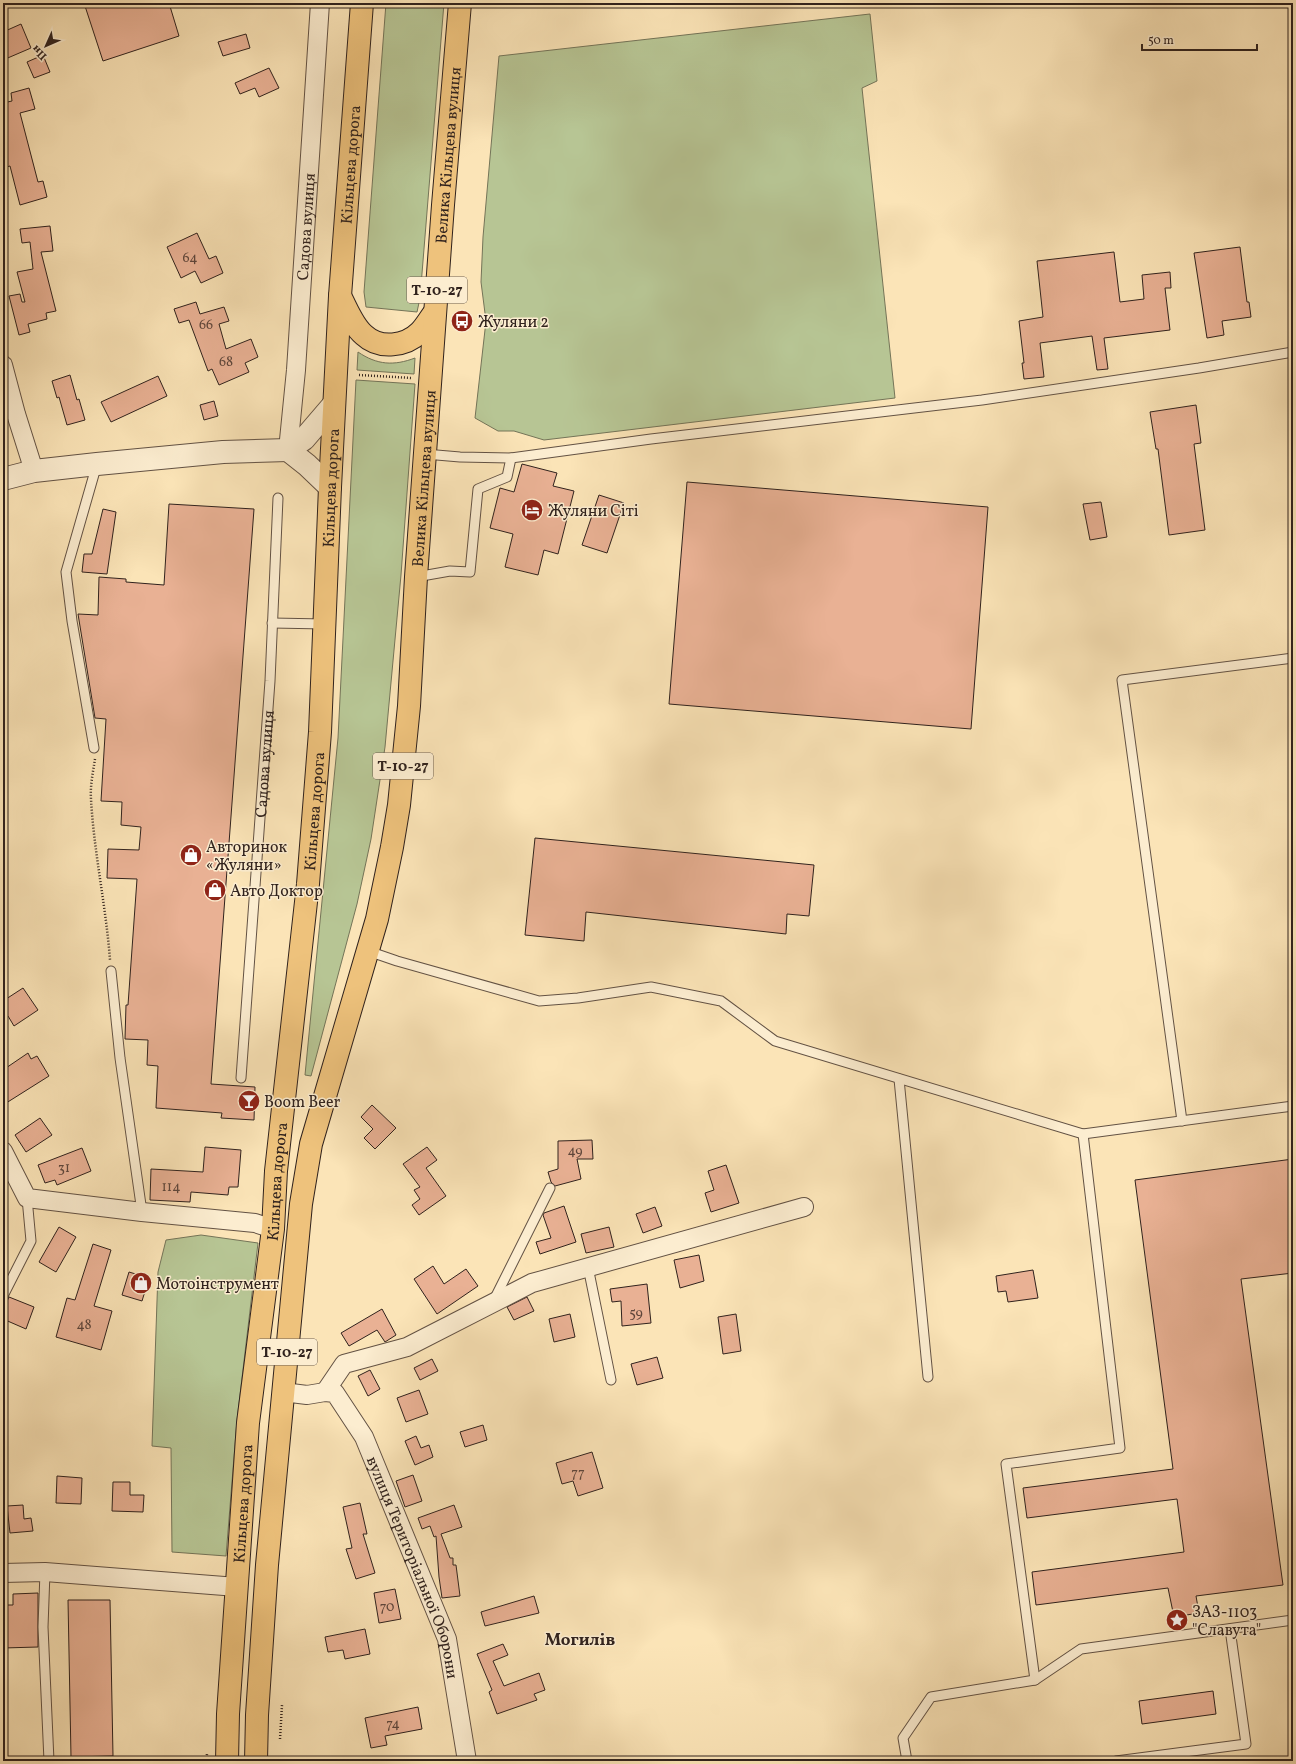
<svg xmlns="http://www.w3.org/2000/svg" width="1296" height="1764" font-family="Vollkorn,serif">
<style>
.green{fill:#b7c594;stroke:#747458}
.building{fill:#e9b194;stroke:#30221d}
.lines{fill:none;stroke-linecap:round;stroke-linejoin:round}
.service-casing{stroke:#635244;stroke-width:11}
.minor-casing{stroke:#635244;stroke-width:20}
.tertiary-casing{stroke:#635244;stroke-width:24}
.trunk-casing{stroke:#30221d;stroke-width:24}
.path{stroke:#30221d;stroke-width:2.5;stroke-dasharray:1 2;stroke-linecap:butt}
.service{stroke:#fcedd0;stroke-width:9}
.minor{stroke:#fcedd0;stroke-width:18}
.tertiary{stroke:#fcedd0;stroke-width:22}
.trunk{stroke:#eec27c;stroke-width:22}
.labels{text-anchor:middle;stroke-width:3;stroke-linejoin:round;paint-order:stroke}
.number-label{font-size:14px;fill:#5e463b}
.shield{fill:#fcedd0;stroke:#6d5f53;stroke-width:1}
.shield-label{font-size:15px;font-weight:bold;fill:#30221d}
.street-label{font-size:16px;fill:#30221d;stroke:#fcedd0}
.poi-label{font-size:16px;fill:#30221d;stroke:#fcedd0;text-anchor:start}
.neighbourhood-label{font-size:17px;font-weight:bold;fill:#30221d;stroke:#fcedd0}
</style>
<rect width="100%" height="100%" fill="#fbe4b7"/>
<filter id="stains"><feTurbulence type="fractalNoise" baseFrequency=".005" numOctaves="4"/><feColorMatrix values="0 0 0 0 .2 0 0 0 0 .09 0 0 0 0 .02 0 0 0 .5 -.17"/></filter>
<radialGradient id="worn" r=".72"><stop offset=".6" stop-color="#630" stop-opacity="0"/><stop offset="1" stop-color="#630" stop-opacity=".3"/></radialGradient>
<g class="green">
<polygon points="386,3 444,3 420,298 417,312 366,307 364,292"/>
<polygon points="870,14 877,81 862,88 895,398 544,440 514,431 498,431 475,418 486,321 481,282 483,237 499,56"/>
<path d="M358,352C377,365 394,366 415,358L414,374L357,370Z"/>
<polygon points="356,380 415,384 401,575 385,747 371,839 357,904 311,1076 305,1075 338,738"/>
<polygon points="201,1235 258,1243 237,1420 226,1556 172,1552 171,1448 152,1446 158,1272 166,1240"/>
</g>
<g class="building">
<polygon points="84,3 169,3 179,36 103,61"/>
<polygon points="21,24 31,48 3,60 3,32"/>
<polygon points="246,34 250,48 223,56 218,42"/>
<polygon points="43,55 50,72 34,78 27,62"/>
<polygon points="269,68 279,88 259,97 255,88 240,94 235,83"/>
<polygon points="29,88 35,109 20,113 38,182 43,181 47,197 20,205 10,166 3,168 3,103 12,101 11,93"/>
<polygon points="50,226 53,251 41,252 56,311 46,313 47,319 28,324 30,332 19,335 9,296 20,294 22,302 25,302 17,272 33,269 30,242 22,243 20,229"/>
<polygon points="197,233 209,259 216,256 223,273 201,283 195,271 181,278 167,247"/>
<polygon points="1240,247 1247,302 1249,302 1251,317 1222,321 1224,335 1207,338 1194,253"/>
<polygon points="1114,252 1120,302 1144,299 1142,275 1170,272 1171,288 1165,288 1170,330 1104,338 1108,369 1097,370 1092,336 1040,343 1044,377 1024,379 1022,363 1024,363 1019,321 1043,317 1037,261"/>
<polygon points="196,302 200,314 224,307 229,321 219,324 226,349 251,339 258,357 245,363 249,372 219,385 212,369 208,371 189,320 179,323 174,309"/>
<polygon points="70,375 77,400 79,399 85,420 67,425 59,397 57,398 52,381"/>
<polygon points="158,376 167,396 111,422 101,402"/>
<polygon points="214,401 218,416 204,420 200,405"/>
<polygon points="1196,405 1201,443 1194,444 1205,530 1169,535 1158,449 1156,449 1150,412"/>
<polygon points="522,464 557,473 553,486 574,491 558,554 544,550 538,575 505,567 513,534 490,528 500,488 514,492"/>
<polygon points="687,482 988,507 971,729 669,704"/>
<polygon points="599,495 624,503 607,553 582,545"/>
<polygon points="1101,502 1107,537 1090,540 1083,504"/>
<polygon points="169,504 254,509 211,1084 255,1087 254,1120 221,1118 222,1113 156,1108 158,1066 147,1065 148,1040 125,1039 126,1005 128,1005 137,879 107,878 108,849 139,850 141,827 121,825 122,802 101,801 106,719 95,718 78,614 98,615 99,577 126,579 126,582 164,585"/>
<polygon points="103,509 116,512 107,574 82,572 84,554 92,554"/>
<polygon points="535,838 814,865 809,916 787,914 786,934 586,912 584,941 525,935"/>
<polygon points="23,988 38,1010 14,1026 8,1016 3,1019 3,1001"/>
<polygon points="28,1053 31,1059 37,1056 49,1076 3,1105 3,1070"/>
<polygon points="372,1105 396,1128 375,1149 364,1138 373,1129 361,1117"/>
<polygon points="40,1118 52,1135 26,1152 15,1135"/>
<polygon points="592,1140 593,1159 577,1159 581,1179 555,1186 551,1182 548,1172 558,1169 558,1141"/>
<polygon points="205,1147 241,1150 238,1187 229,1187 228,1195 191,1192 190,1202 150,1200 151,1169 203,1172"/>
<polygon points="427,1147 437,1160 426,1168 446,1196 419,1215 412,1205 420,1199 414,1190 420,1187 403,1164"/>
<polygon points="82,1148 91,1171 57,1185 55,1180 45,1183 38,1165"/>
<polygon points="1293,1159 1293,1273 1241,1279 1283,1585 1196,1596 1199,1613 1174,1617 1168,1588 1036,1605 1032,1572 1184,1552 1177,1499 1027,1518 1023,1488 1173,1469 1135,1180"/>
<polygon points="726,1165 739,1203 711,1212 705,1193 714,1190 708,1171"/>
<polygon points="564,1206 576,1242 540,1254 536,1242 551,1238 543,1215 544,1213"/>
<polygon points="655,1207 662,1226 643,1233 636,1214"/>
<polygon points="59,1227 76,1237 56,1272 39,1262"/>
<polygon points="609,1227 614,1247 586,1253 581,1234"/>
<polygon points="93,1244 111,1250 94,1306 112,1311 101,1350 56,1337 67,1298 75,1300"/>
<polygon points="699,1255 704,1281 680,1288 674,1260"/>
<polygon points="433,1266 444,1284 466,1269 478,1286 437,1314 414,1279"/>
<polygon points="1033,1270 1038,1298 1008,1302 1006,1291 998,1292 996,1276"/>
<polygon points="129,1272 149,1278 142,1301 122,1295"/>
<polygon points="647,1284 651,1323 622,1326 621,1301 612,1302 610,1289"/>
<polygon points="9,1297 34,1307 26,1329 3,1319 3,1302 7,1301"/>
<polygon points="527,1297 534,1311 514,1320 507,1307"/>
<polygon points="382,1309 396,1335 385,1342 377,1330 349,1346 341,1333"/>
<polygon points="570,1314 575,1337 554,1342 549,1319"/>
<polygon points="736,1314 741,1351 723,1354 718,1317"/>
<polygon points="657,1357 663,1378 637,1385 631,1364"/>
<polygon points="432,1359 438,1371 420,1380 414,1368"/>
<polygon points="370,1370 380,1389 368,1396 358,1376"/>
<polygon points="419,1390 428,1414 406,1422 397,1398"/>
<polygon points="483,1425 487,1440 465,1447 460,1432"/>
<polygon points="416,1436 421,1448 429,1445 433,1457 415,1465 405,1441"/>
<polygon points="592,1452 603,1488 578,1496 573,1481 562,1484 556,1463"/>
<polygon points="413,1475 422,1501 405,1507 396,1481"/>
<polygon points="57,1476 82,1478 81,1504 56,1503"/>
<polygon points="113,1482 130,1482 130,1495 144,1495 143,1512 112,1511"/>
<polygon points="360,1503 367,1534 363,1534 375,1573 356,1579 346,1549 352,1548 343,1507"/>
<polygon points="23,1505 24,1519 31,1518 33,1531 10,1533 7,1506"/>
<polygon points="454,1505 462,1527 441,1534 450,1558 453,1558 453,1565 456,1565 460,1596 442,1598 439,1577 436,1536 434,1537 430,1526 422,1529 418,1518"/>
<polygon points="395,1589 401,1619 379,1623 374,1593"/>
<polygon points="38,1593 38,1647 3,1648 3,1605 13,1605 13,1594"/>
<polygon points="534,1596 539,1613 485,1626 481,1612"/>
<polygon points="68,1600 110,1600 113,1756 71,1757"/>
<polygon points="365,1629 370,1654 345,1659 343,1650 328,1652 325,1637"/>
<polygon points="503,1644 508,1655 493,1661 504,1686 539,1673 545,1690 534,1694 537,1700 497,1714 489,1692 492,1690 477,1654"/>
<polygon points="1213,1691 1216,1714 1142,1724 1139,1701"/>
<polygon points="418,1707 422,1729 385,1736 387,1745 371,1748 365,1718"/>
</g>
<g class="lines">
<g class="service-casing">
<g id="service">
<polyline points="425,454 460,457 511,458 651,439 982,400 1199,368 1293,352"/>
<polyline points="416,577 450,571 470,572 478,489 507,477 511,458"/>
<polyline points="272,623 325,624"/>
<polyline points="94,748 72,621 66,572 97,464"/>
<polyline points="368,951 397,961 539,1001 578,998 651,987 721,1001 775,1041 1083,1134 1120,1448 1006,1464 1035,1680 931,1697 903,1738 907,1761"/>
<polyline points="111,971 120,1058 142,1212"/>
<path id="s1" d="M241,1078L270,681L278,498"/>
<polyline points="899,1079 928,1377"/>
<polyline points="1182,1121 1122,680 1293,658"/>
<polyline points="1083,1134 1293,1106"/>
<polyline points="588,1267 611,1380"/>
<polyline points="3,1296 31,1241 27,1198"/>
<polyline points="494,1300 550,1188"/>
<polyline points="45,1572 43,1627 49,1761"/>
<polyline points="1035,1680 1081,1649 1293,1620"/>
<polyline points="1116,1761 1246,1744 1230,1629"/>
</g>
</g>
<g class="minor-casing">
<g id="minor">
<polyline points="3,365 16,414 34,471"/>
<path id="s2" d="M288,450L296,370L320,3"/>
<polyline points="3,1151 27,1198 142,1212 255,1223 273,1229"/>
<path id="s3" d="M283,1392L307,1395L325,1392L335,1393L364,1437L447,1639L467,1761"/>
<polyline points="325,1392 344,1364 407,1347 532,1283 804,1207"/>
<polyline points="3,1573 45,1572 237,1587"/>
</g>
</g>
<g class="tertiary-casing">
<g id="tertiary">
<polyline points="288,450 307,465 330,487"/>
<polyline points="3,479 34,471 97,464 223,452 288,450 304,439 334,404"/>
</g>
</g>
<g class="trunk-casing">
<g id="trunk">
<path d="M340,296C347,309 353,326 364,335C380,350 406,346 420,332C426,326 430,318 435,312"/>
<path id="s4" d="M227,1761L228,1714L248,1423L273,1229L276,1171L308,884L320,732L330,487L340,296L362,3"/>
<path id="s5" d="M256,1761L257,1715L267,1565L301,1204L311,1144L377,919L392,847L399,805L409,706L416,577L443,205L460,3"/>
</g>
</g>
<g class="path">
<polyline points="359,375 412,378"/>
<path d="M95,759C93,772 90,786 91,799C94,853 106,906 110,960"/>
<polyline points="280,1739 282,1705"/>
<polyline points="206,1761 207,1754"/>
</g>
<use href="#service" class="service"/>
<use href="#minor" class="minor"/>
<use href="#tertiary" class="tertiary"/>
<use href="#trunk" class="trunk"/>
</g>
<defs>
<g id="bus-disc" transform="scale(1.15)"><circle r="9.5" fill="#8f2418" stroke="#fcedd0"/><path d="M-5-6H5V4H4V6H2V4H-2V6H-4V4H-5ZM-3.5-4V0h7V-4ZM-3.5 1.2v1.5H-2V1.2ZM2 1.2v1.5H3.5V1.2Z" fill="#fff"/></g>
<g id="hotel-disc" transform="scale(1.15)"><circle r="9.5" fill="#8f2418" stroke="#fcedd0"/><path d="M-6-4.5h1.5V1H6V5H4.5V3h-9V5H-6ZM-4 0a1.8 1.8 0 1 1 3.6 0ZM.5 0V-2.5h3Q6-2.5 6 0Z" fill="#fff"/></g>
<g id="shop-disc" transform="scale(1.15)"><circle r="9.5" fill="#8f2418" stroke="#fcedd0"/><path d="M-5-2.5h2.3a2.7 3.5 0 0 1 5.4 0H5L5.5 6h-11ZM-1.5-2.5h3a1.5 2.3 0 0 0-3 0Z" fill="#fff"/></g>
<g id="bar-disc" transform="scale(1.15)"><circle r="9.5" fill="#8f2418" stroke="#fcedd0"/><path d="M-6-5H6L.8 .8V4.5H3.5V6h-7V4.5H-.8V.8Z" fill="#fff"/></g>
<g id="sight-disc" transform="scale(1.15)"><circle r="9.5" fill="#8f2418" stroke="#fcedd0"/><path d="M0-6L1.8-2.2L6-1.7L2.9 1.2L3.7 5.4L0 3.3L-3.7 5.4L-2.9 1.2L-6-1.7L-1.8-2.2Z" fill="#fff"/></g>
</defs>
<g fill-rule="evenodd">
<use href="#bus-disc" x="462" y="321"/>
<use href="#hotel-disc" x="532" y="510"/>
<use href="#shop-disc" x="191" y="855"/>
<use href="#shop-disc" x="215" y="890"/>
<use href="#bar-disc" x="249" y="1101"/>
<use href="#shop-disc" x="141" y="1283"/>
<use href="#sight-disc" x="1177" y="1620"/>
</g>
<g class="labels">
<g class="number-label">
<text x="190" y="262">64</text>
<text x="206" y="329">66</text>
<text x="226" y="366">68</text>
<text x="575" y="1155">49</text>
<text x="64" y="1172">31</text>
<text x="171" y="1191">114</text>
<text x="636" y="1317">59</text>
<text x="84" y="1329">48</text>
<text x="578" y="1477">77</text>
<text x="387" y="1611">70</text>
<text x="393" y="1728">74</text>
</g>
<g class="shield">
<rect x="407" y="277" width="60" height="26" rx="3"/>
<rect x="373" y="753" width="60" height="26" rx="3"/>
<rect x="257" y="1339" width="60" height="26" rx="3"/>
</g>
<g class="shield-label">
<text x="437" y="295">Т-10-27</text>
<text x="403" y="771">Т-10-27</text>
<text x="287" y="1357">Т-10-27</text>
</g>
<g class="street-label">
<text dy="6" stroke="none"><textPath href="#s5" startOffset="1622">Велика Кільцева вулиця</textPath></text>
<text dy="6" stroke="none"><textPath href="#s4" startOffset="1602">Кільцева дорога</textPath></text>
<text dy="6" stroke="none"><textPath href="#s2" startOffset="224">Садова вулиця</textPath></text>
<text dy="6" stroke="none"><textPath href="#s5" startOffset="1298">Велика Кільцева вулиця</textPath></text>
<text dy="6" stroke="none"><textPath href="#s4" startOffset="1278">Кільцева дорога</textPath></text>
<text dy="6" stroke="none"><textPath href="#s1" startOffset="315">Садова вулиця</textPath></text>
<text dy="6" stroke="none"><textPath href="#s4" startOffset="954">Кільцева дорога</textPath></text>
<text dy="6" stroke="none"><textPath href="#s4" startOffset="582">Кільцева дорога</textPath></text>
<text dy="6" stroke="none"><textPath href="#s4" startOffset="258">Кільцева дорога</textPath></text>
<text dy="6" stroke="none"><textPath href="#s3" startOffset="245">вулиця Територіальної Оборони</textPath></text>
</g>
<g class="poi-label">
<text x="478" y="327">Жуляни 2</text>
<text x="548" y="516">Жуляни Сіті</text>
<text x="206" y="852">Авторинок<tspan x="206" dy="18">«Жуляни»</tspan></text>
<text x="230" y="896">Авто Доктор</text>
<text x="264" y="1107">Boom Beer</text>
<text x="156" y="1289">Мотоінструмент</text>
<text x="1192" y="1617">ЗАЗ-1103<tspan x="1192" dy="18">"Славута"</tspan></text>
</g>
<g class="neighbourhood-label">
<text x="580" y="1645">Могилів</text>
</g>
</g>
<rect width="1296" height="1764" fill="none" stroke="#fbe4b7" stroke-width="16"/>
<rect x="4" y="4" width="1288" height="1756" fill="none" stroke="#30221d" stroke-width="2"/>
<rect x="8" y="8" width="1280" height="1748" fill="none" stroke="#30221d"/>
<g transform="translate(46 46) rotate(225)" stroke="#fcedd0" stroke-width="3" paint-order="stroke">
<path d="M0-3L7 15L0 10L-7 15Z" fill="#30221d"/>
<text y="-6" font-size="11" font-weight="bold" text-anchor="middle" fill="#30221d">Пн</text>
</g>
<path d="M1142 44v6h115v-6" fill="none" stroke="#30221d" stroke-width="2"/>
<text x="1148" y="44" font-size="12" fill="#30221d" stroke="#fcedd0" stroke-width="3" paint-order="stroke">50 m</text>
<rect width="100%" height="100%" filter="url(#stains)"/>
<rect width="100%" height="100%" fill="url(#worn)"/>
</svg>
